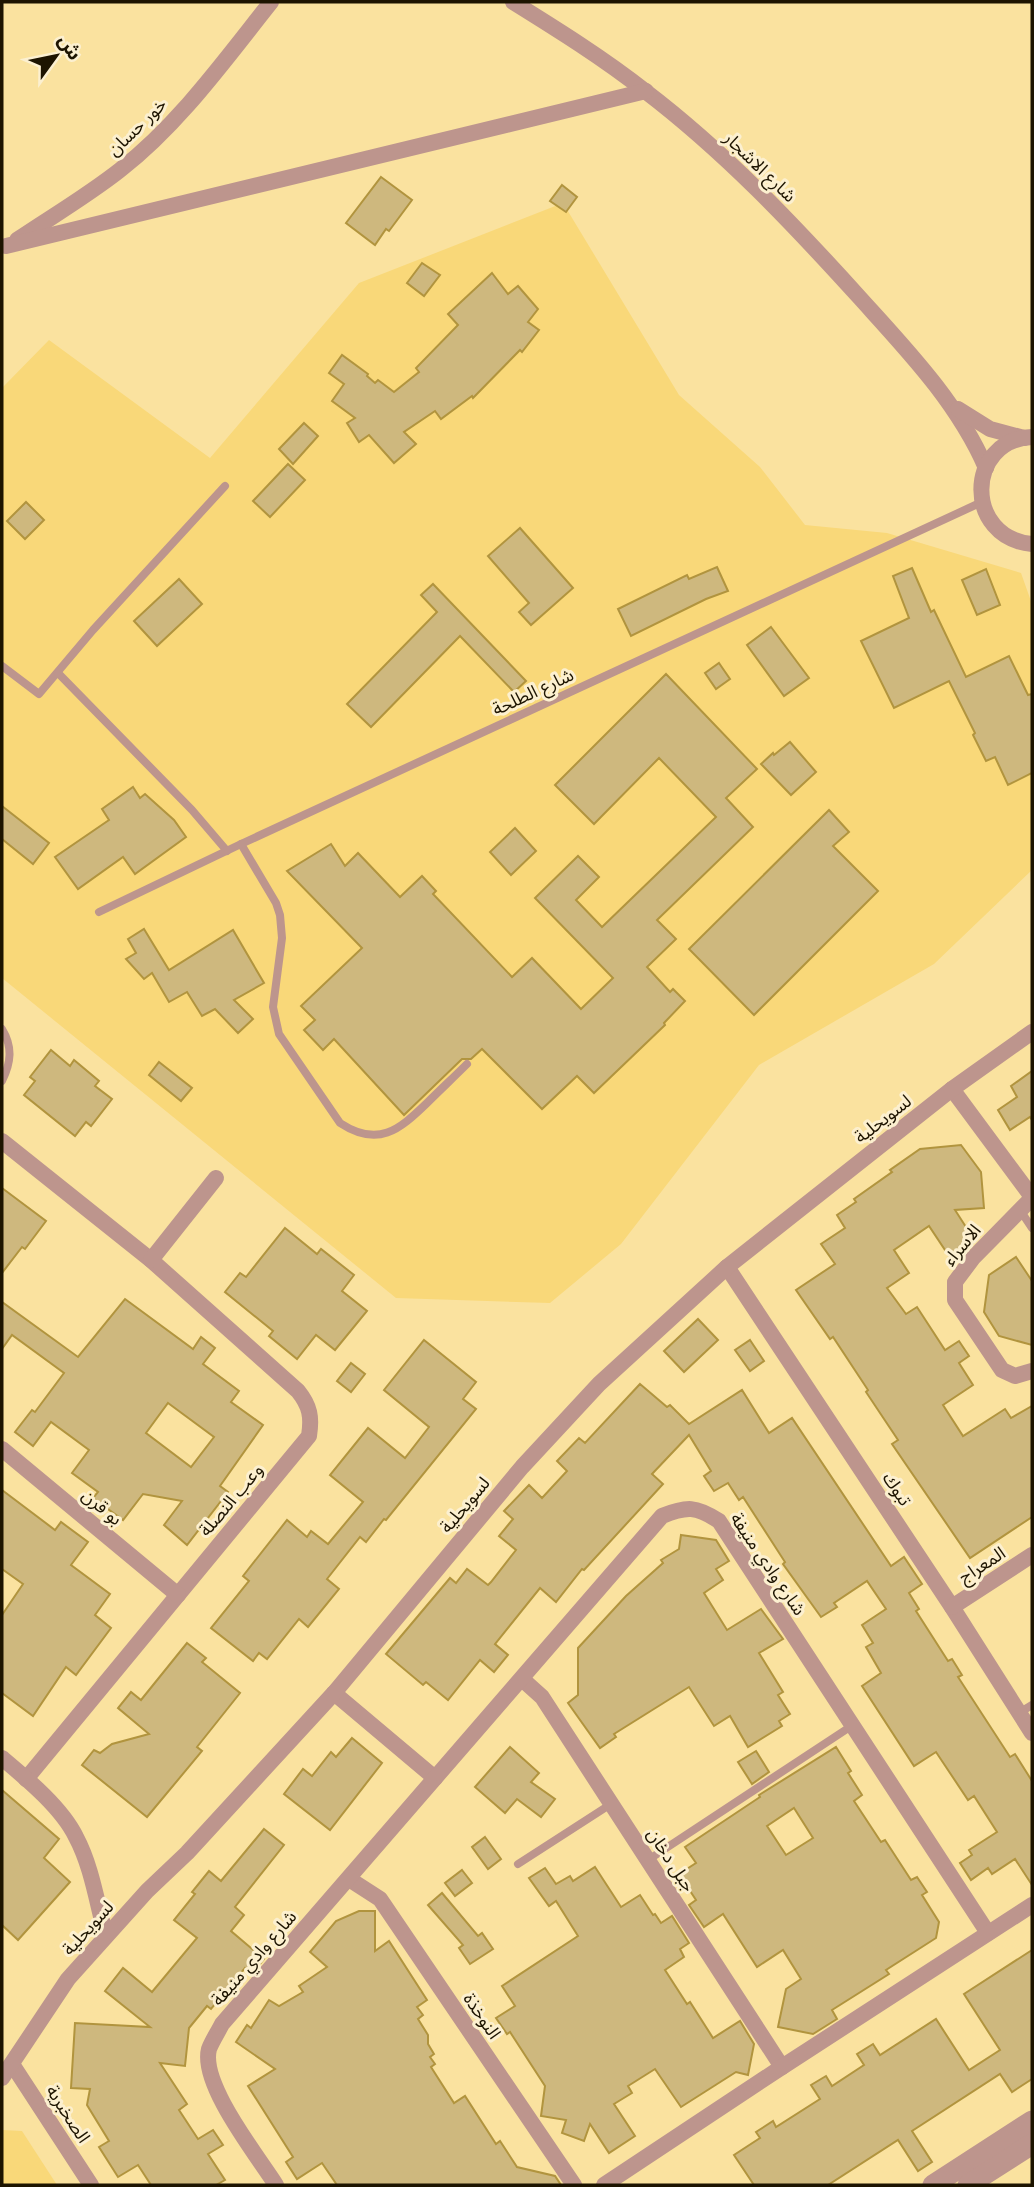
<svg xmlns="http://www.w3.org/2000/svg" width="1034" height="2187" font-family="Montserrat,'Noto Sans Arabic',sans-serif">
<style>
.built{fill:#f9d879}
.building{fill:#ceb87e;stroke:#b1943e;stroke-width:2;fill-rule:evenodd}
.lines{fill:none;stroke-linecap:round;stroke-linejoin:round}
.service{stroke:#bd958d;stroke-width:8}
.minor{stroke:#bd958d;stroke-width:16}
.tertiary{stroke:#bd958d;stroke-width:21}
.labels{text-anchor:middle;stroke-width:6;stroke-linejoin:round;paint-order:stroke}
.street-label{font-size:18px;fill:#1d1400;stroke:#fcf0d0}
</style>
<rect width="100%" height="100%" fill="#fae29f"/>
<g class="built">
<polygon points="563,203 679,395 760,467 805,525 887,533 1021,573 1032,604 1032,870 934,964 759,1065 621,1244 550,1303 396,1298 2,978 2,388 49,340 210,458 359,283"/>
<polygon points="2,2130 22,2131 57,2185 2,2185"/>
</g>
<g class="building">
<polygon points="381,177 412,200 389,231 386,229 375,245 346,223"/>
<polygon points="562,185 577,197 566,212 550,201"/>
<polygon points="422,263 440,275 424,296 407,283"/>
<polygon points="492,273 508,294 518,286 538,309 528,322 539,330 522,352 520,350 473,398 472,396 441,419 435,411 404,432 416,444 394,463 369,435 359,442 347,423 355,418 332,401 344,384 329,373 342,355 368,374 367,376 375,383 378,380 394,392 419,372 416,368 458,325 448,314"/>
<polygon points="304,423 318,436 293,464 279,449"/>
<polygon points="288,464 305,480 270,517 253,501"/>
<polygon points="26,502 44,520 25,539 7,521"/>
<polygon points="520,528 573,588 531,625 519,612 529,603 488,556"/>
<polygon points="717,567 728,591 706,599 631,636 618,609 687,575 689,579"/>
<polygon points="912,568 931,612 934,610 966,677 1009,656 1028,695 1032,694 1032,773 1008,785 995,757 986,761 973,735 975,733 949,681 894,708 861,641 909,618 893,576"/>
<polygon points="986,569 1000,605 977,615 962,580"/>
<polygon points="179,579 202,604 157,646 134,621"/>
<polygon points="433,584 526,681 514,692 460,636 371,727 347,704 437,612 421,595"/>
<polygon points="771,627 809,678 784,696 747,645"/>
<polygon points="719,663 730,679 716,689 705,673"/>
<polygon points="666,674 757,769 726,798 753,827 657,920 676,939 647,967 670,992 673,989 685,1001 664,1023 665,1025 594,1093 577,1076 542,1109 482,1049 471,1059 462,1059 404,1115 334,1039 323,1050 304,1030 315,1020 301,1006 362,948 287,871 331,844 345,866 358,853 400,897 422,876 436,891 433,894 512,977 532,958 581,1009 613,978 535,898 578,856 599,877 576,900 602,927 716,817 659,758 594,824 555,785"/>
<polygon points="790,742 816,772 791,795 761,764 773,753 774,755"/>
<polygon points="133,787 140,798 145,794 174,820 186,837 135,874 123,857 78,889 55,857 109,820 102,809"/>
<polygon points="2,806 49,843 33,864 2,839"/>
<polygon points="829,810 849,832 833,846 878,891 754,1015 689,949"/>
<polygon points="515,828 536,851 511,875 490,852"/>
<polygon points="144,929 169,970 233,930 264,983 234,1000 253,1019 238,1033 215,1009 202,1016 187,992 169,1002 152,973 144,979 126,959 136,953 128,939"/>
<polygon points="51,1050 70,1066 74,1060 99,1081 95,1086 112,1099 91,1126 86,1122 75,1136 24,1095 35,1081 30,1077"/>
<polygon points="159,1062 192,1088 181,1101 149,1075"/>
<polygon points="1032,1071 1032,1120 1030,1117 1010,1130 998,1110 1017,1097 1011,1086"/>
<polygon points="961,1145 981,1172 984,1208 955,1210 975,1241 951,1259 929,1226 894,1250 909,1273 887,1288 906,1314 917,1307 945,1350 959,1341 969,1356 959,1363 973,1385 943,1405 963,1436 1005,1409 1011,1418 1032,1406 1032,1517 970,1558 892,1444 898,1440 866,1392 868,1390 833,1337 830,1339 796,1290 835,1264 821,1244 845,1228 837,1215 856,1202 854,1199 892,1172 890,1170 920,1149"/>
<polygon points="2,1188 46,1221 25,1249 22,1247 2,1273"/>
<polygon points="285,1228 317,1254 321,1249 354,1275 342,1291 367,1311 335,1350 316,1335 297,1359 269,1336 273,1331 225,1292 240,1273 246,1277"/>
<polygon points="1016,1257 1032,1281 1032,1345 999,1336 984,1312 989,1275"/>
<path d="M125,1299L193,1349L201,1337L215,1348L203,1364L239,1391L231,1402L263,1425L220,1486L228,1492L187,1545L164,1525L182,1501L143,1494L123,1520L93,1498L98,1492L72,1473L89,1450L51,1422L33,1446L15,1432L32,1410L35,1412L64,1373L12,1335L2,1349V1302L78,1357ZM168,1403L214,1437L191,1467L146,1433Z"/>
<polygon points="698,1319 718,1340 684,1372 664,1351"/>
<polygon points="424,1340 476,1382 463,1399 476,1409 386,1520 384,1519 366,1542 360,1537 327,1579 339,1589 308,1627 299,1619 267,1659 259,1653 253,1661 211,1628 249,1581 243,1576 287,1520 307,1537 311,1531 328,1544 363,1502 330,1475 368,1428 405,1458 429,1427 384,1390"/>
<polygon points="750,1340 764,1361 750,1371 735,1350"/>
<polygon points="351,1363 365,1374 351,1392 337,1381"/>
<polygon points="640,1384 667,1407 670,1405 689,1424 742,1390 769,1433 792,1418 891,1566 904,1557 922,1584 909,1593 919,1609 916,1611 948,1661 952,1659 962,1675 958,1677 1010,1757 1015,1754 1032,1781 1032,1885 1015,1859 992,1874 988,1868 971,1880 960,1863 972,1855 969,1850 997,1832 974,1796 968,1800 936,1752 914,1766 862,1686 881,1673 866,1647 873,1643 862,1625 886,1609 867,1581 834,1603 837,1607 821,1617 783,1564 785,1562 743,1497 739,1500 728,1483 714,1491 704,1476 711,1471 689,1435 652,1474 663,1484 584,1570 582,1569 556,1602 540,1588 495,1644 508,1655 494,1672 480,1660 448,1700 426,1682 423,1685 386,1654 450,1578 456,1583 467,1569 488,1585 491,1582 516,1550 499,1536 513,1519 504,1511 529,1485 542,1498 567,1471 557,1461 579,1438 585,1443"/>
<polygon points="2,1490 55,1530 61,1522 88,1542 71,1565 110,1594 95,1615 111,1628 76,1675 66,1667 33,1716 2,1693 2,1615 23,1584 2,1569"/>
<polygon points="681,1535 716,1540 729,1561 716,1569 723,1580 704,1593 727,1630 761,1609 783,1639 759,1653 783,1692 778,1695 790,1714 779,1721 782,1726 748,1747 730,1716 714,1726 689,1687 614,1734 616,1737 600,1748 568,1703 578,1695 578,1648 626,1596 663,1563 661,1560 679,1549"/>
<polygon points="187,1643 206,1658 202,1662 240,1693 197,1747 202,1751 147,1817 82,1765 94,1750 100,1753 112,1744 149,1734 118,1708 131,1692 141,1700"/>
<polygon points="352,1738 382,1763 330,1830 284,1794 303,1769 312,1776 331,1752 336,1757"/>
<polygon points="510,1747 539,1773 531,1782 555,1799 541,1817 517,1799 505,1813 475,1787"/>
<path d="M836,1747L851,1771L848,1773L862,1795L854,1801L881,1842L885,1840L911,1880L917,1877L927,1892L922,1895L939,1922L936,1938L886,1970L889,1974L832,2010L837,2019L813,2034L778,2027L786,1989L801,1979L783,1950L757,1967L723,1914L704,1927L689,1905L696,1900L679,1874L696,1863L685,1847L760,1797L759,1795ZM794,1808L813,1838L786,1855L767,1826Z"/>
<polygon points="756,1751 769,1772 752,1784 738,1762"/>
<polygon points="2,1790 59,1839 44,1858 70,1882 18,1940 2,1925"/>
<polygon points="264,1829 284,1845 235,1907 244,1915 231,1931 264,1959 252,1974 245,1968 211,2009 207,2006 189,2028 185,2066 160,2063 187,2104 179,2110 198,2139 213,2130 223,2145 208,2154 225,2180 216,2185 151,2185 138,2165 118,2177 99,2147 109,2141 87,2105 90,2089 71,2088 75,2023 150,2027 105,1991 123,1968 152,1992 197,1938 174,1920 195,1894 192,1892 209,1871 221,1881"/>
<polygon points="485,1837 501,1859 488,1869 472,1847"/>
<polygon points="595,1867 621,1907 640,1895 653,1915 655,1914 661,1923 672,1916 689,1943 680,1949 684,1957 665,1970 687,2004 690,2002 713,2038 740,2021 754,2044 748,2075 736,2072 681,2107 655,2069 628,2086 632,2093 614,2104 635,2136 609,2153 590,2124 584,2141 562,2133 566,2120 541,2116 545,2086 510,2032 507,2034 496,2018 515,2006 502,1986 578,1936 556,1901 549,1906 529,1878 545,1868 556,1884 570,1876 573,1881"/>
<polygon points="462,1870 472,1883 455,1896 445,1883"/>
<polygon points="442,1893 478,1936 482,1933 493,1949 470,1964 459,1948 463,1945 428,1905"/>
<polygon points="359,1911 375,1911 375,1951 389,1941 427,2000 417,2007 423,2015 418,2019 428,2035 428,2044 434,2054 430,2057 435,2064 431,2067 454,2103 465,2096 496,2144 500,2141 517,2167 555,2176 561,2185 337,2185 322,2163 297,2179 286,2162 293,2157 248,2086 275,2069 236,2042 247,2025 251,2028 269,2000 279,2006 303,1992 299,1986 327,1967 310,1952 336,1921"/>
<polygon points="1032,1950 1032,2079 1012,2092 1000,2074 912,2131 932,2162 918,2171 898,2140 828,2185 754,2185 734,2155 760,2138 756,2132 773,2121 776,2127 820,2099 811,2085 826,2076 832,2086 864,2065 857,2054 873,2044 880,2055 936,2019 969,2070 1000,2050 964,1994"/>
</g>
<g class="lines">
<g class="service">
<polyline points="2,666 39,694 93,630 225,486"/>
<polyline points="58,673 192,810 227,851"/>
<path d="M241,844L276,903L280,915L282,938L273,1007L279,1034L340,1123C378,1148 399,1130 427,1103C440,1090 454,1077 467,1064"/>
<polyline points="99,912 241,844 982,502"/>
<path d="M2,1029C13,1047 11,1063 2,1081"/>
<polyline points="1020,1210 1032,1228"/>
<polyline points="1019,1713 1032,1705"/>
<polyline points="648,1860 853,1725"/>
<polyline points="518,1864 611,1804"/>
</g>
<g class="minor">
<path d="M513,2C558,30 603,58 645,91C725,152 793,224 860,298C907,350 958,403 986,468"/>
<path d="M17,240C51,217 87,196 120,170C179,124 224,61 271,2"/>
<polyline points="6,246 646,91"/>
<polyline points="958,409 990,429 1024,438"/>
<path d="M1032,437C965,440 964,538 1032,544"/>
<polyline points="952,1089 1032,1197"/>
<path d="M2,1141L151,1260L298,1391C310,1406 312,1417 309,1436L26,1779"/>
<polyline points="1032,1198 973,1258 955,1282 955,1300 1002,1370 1015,1376 1032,1371"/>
<polyline points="151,1260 216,1178"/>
<polyline points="727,1267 952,1607 1032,1733"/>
<polyline points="2,1449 178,1595"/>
<polyline points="952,1607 1032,1555"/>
<polyline points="522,1679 542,1697 782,2067"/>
<polyline points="334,1693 435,1778"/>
<path d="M2,1758C27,1779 62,1808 76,1837C92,1867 97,1904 106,1936"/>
<polyline points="349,1879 380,1899 574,2185"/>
<polyline points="12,2064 91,2185"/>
<polyline points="2,2078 68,1979 147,1891 187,1853 334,1693 522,1467 599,1384 727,1267 952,1089 1032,1032"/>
<path d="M276,2185C257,2155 200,2084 209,2049C212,2041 218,2032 222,2024L662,1516C687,1506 696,1506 719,1521L988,1933"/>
<polyline points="604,2185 782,2067 1032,1905"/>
</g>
<g class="tertiary">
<polyline points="933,2185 1032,2121"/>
<polyline points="968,2185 1032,2144"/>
</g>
</g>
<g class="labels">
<g class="street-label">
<text transform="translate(137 127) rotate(-44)" y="6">خور حسان</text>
<text transform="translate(760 167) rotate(44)" y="6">شارع الاشجار</text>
<text transform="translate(533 692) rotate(-25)" y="6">شارع الطلحة</text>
<text transform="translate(883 1119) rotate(-38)" y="6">لسويحلية</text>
<text transform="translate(962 1245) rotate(-50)" y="6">الاسراء</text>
<text transform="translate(897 1489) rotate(56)" y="6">تبوك</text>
<text transform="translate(231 1500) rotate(-50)" y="6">وعب النصلة</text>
<text transform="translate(465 1505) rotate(-50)" y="6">لسويحلية</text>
<text transform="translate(102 1507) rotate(40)" y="6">بو قرن</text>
<text transform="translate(768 1564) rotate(56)" y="6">شارع وادي منيفة</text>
<text transform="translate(982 1565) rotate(-33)" y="6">المعراج</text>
<text transform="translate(671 1860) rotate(57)" y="6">جبل دخان</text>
<text transform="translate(88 1928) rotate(-48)" y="6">لسويحلية</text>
<text transform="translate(254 1958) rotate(-49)" y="6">شارع وادي منيفة</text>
<text transform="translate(482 2016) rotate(56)" y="6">النوخذة</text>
<text transform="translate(68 2114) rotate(57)" y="6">الصخبرية</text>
</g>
</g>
<rect width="1034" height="2187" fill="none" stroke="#1d1400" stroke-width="7"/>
<g transform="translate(56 56) rotate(57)" stroke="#fcf0d0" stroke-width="5" paint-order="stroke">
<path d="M0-5L12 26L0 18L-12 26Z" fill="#1d1400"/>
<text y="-10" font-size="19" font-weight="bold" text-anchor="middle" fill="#1d1400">ش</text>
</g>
</svg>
